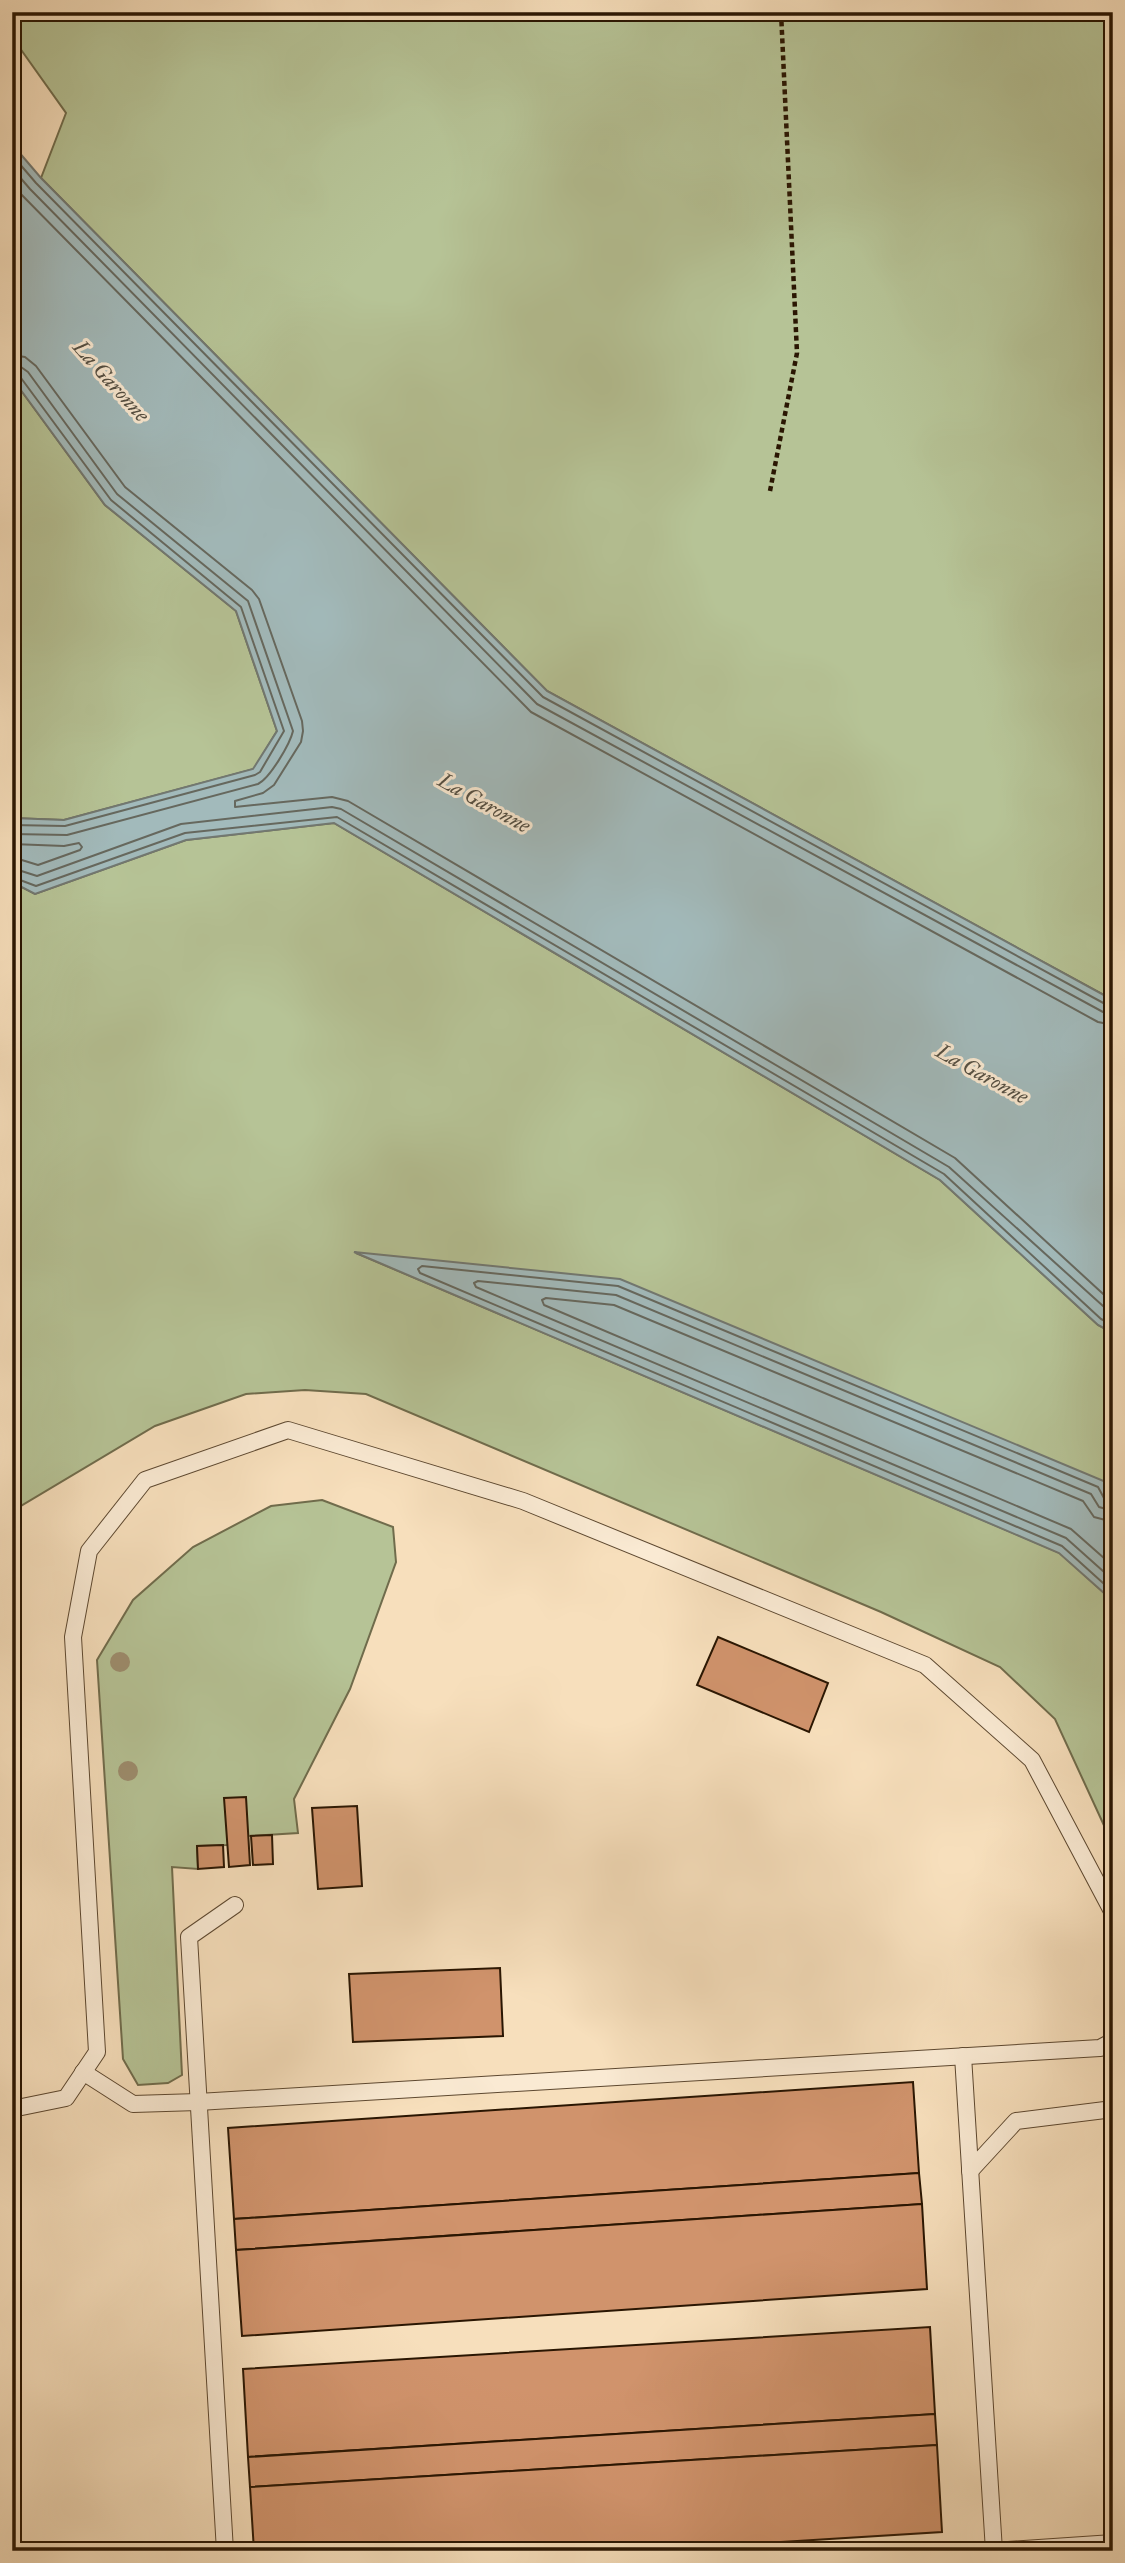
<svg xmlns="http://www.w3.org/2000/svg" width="1125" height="2563" font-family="'IM FELL Great Primer',serif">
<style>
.green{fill:#b6c396;stroke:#706c4c;stroke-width:2}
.water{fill:#a2babb;stroke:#727871;stroke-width:2}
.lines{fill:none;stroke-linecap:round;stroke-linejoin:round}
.shore{stroke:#66685e;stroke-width:2}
.building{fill:#d0936c;stroke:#2a1602;stroke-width:2}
.lane-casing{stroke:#5d4830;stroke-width:18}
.path{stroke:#2a1602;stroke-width:4.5;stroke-dasharray:5 3.5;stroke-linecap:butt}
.lane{stroke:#faead3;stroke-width:16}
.tree{fill:#9d8d6e}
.labels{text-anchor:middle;stroke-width:6;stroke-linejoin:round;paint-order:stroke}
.water-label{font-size:21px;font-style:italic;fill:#544f43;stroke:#faead3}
</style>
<rect width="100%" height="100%" fill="#f7dfbc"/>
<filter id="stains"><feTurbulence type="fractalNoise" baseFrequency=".00286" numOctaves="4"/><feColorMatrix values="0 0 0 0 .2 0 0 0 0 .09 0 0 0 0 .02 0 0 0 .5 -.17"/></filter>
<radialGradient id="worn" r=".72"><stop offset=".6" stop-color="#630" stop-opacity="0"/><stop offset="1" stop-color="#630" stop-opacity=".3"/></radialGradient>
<g class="green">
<polygon points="12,12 1113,12 1113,1000 547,691 41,178 66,113 12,37"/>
<polygon points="12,378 105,505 236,611 277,731 254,769 64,820 12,818"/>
<polygon points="334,823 940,1180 1098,1325 1113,1333 1113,1506 1105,1482 356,1253 1060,1553 1113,1601 1113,1845 1055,1719 1000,1667 881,1612 366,1394 305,1390 246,1394 155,1426 21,1506 12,1546 12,882 35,894 186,840"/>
<polygon points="322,1500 393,1527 396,1562 350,1689 294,1799 298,1833 248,1836 227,1845 197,1846 198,1869 172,1867 182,2075 168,2083 138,2085 123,2059 97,1660 133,1600 193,1547 271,1506"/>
</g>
<g class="water">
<polygon points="12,144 41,178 547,691 1113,1000 1113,1333 1098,1325 940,1180 334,823 186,840 35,894 12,882 12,818 64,820 253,769 277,731 236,611 105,505 12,378"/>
<polygon points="354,1252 620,1279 1106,1482 1113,1506 1113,1601 1059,1553"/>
</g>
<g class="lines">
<g class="shore">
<polyline points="12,155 36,183 543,697 1107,1005 1113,1006"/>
<polyline points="12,168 30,189 537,704 1103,1012 1113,1015"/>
<polyline points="12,185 531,712 1098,1022 1113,1025"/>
<polyline points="12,355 25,357 36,366 125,487 252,590 259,599 302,721 303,731 301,742 274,785 263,793 235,801 235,807 332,797 348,801 955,1158 1113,1303"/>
<path d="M12,366L21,367L28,372L117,494L248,601L293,731C290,744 270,778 258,784L67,835L12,834"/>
<polyline points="12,375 21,378 111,500 241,607 284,731 260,772 255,775 65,826 12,825"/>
<polyline points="12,844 64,846 79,843 82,847 80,850 38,865 12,857"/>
<polyline points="12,868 37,876 181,824 332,807 341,809 949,1167 1113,1315"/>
<polyline points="12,877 36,886 185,833 337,817 944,1174 1101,1319 1113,1325"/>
<polyline points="1113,1503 1105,1500 1098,1487 618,1286 422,1266 418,1269 420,1273 1062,1546 1113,1592"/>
<polyline points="1113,1511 1099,1507 1091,1494 616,1295 478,1281 474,1283 476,1287 1066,1538 1113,1580"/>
<polyline points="1113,1522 1094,1517 1083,1501 614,1305 546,1298 542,1300 544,1305 1071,1529 1113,1566"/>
</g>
</g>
<g class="building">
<polygon points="718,1637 828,1683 809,1732 697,1685"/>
<polygon points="246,1797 250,1865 229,1867 224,1798"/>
<polygon points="357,1806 362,1886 318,1889 312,1808"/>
<polygon points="272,1835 273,1864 253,1865 251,1836"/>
<polygon points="223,1845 224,1867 198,1869 197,1846"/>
<polygon points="500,1968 503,2036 353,2042 349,1974"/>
<polygon points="913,2082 919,2173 234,2219 228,2128"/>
<polygon points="919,2173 922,2204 236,2250 234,2219"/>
<polygon points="922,2204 927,2289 242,2336 236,2250"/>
<polygon points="930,2327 935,2414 248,2457 243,2369"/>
<polygon points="935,2414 937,2445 250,2487 248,2457"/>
<polygon points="937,2445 942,2532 636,2551 254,2551 250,2487"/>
</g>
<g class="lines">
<g class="lane-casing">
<g id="lane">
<polyline points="963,2056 994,2551"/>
<polyline points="83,2072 133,2104 198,2102 1100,2048 1113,2041"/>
<polyline points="12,2109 66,2098 97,2052 73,1637 89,1551 145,1480 288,1430 523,1501 925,1665 1032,1760 1113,1913"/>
<polyline points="970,2171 1016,2121 1113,2109"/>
<polyline points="225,2551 189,1937 235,1905"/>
<polyline points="994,2551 1113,2543"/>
</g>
</g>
<polyline class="path" points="770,491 797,353 781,12"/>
<use href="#lane" class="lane"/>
</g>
<g class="tree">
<circle cx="120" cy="1662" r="10"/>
<circle cx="128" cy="1771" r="10"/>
</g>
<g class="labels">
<g class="water-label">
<text transform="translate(111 381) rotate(48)" y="7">La Garonne</text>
<text transform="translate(484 803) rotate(29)" y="7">La Garonne</text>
<text transform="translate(982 1074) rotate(29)" y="7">La Garonne</text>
</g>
</g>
<rect width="1125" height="2563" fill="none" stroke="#f7dfbc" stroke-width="42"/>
<rect x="14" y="14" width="1097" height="2535" fill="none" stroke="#2a1602" stroke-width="3.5"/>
<rect x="21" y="21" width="1083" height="2521" fill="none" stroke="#2a1602" stroke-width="2"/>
<rect width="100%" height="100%" filter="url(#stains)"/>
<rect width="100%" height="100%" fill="url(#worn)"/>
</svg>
